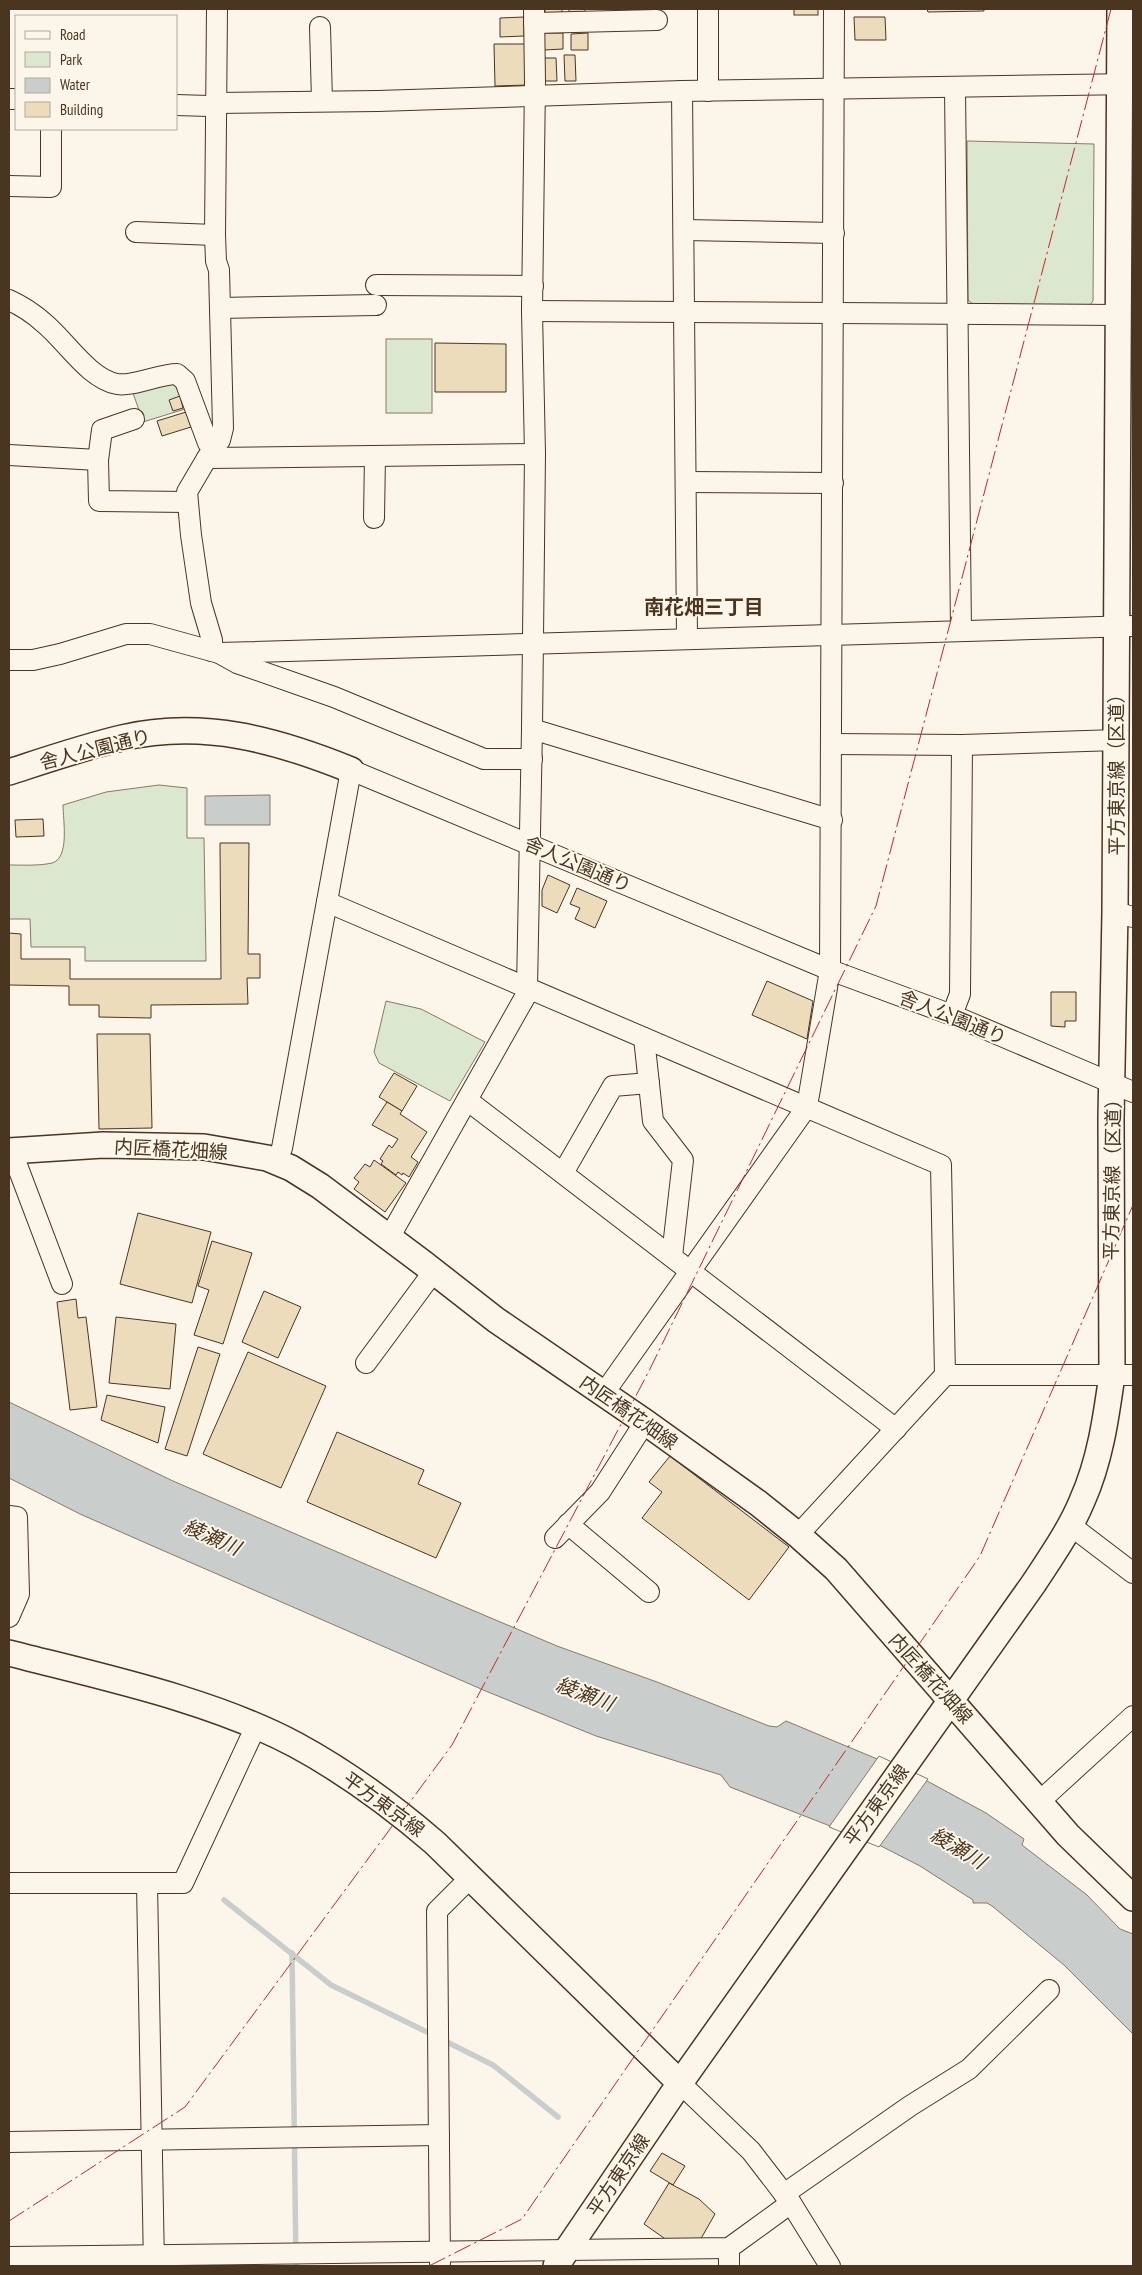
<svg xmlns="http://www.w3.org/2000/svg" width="1142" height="2275" font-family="'PT Sans Narrow','Noto Sans JP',sans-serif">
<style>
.green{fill:#dce7d0;stroke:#887966}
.water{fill:#c9cecd;stroke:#887966}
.pier{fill:#fbf6e9;stroke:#887966}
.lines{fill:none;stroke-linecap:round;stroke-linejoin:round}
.stream{stroke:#c9cecd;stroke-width:5.5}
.building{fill:#ecdcbc;stroke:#4a3520}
.minor-casing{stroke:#4a3520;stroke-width:22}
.major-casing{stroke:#4a3520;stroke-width:28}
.minor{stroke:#fbf6e9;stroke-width:20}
.major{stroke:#fbf6e9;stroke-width:25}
.power{stroke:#c62828;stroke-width:1;stroke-dasharray:18 4 2.5 4;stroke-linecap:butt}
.labels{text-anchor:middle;stroke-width:4;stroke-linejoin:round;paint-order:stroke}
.street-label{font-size:19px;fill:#4a3520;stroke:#fbf6e9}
.neighbourhood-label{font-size:20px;font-weight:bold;fill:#4a3520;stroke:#fbf6e9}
.water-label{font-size:20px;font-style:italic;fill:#4a3520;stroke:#fbf6e9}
</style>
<rect width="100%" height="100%" fill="#fbf6e9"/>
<g class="green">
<polygon points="967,141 1094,144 1093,301 1089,306 975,306 968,300"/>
<rect x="386" y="339" width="46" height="74"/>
<polygon points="175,381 185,409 143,422 132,390"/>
<path d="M159,785L187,788V838H204L206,961H85V947H31L30,919H9V865C22,865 39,866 52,863C70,858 63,820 63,805L106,792Z"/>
<polygon points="386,1001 421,1009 485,1042 450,1101 379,1063 374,1052"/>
</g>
<g class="water">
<polygon points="270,795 270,825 205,825 205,796"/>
<polygon points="9,1402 173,1481 446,1599 557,1646 657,1682 769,1726 777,1727 786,1721 918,1776 986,1813 1024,1839 1022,1845 1087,1895 1120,1929 1133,1934 1133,2034 1064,1965 992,1906 987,1903 973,1903 973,1900 920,1866 879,1845 730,1787 721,1775 596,1736 488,1692 155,1547 80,1514 9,1478"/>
</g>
<polygon class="pier" points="879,1756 928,1779 879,1847 829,1827"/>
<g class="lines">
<g class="stream">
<polyline points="224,1900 331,1985 433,2035"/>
<polyline points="292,1953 296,2266"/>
<polyline points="441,2039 493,2065 558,2117"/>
</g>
</g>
<g class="building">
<polygon points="545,9 562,9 562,13 545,14"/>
<polygon points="569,9 585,9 585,15 569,16"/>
<rect x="794" y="9" width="24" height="6"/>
<polygon points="927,9 984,9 984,11 928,12"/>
<polygon points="524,17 524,36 500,37 500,18"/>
<polygon points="854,17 885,17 886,40 855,40"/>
<polygon points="544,33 563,33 563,49 544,50"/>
<polygon points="588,33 588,50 571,50 571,34"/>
<polygon points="494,44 526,44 527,85 495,86"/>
<polygon points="564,55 575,55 576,81 565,81"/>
<polygon points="542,58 556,58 557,81 543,81"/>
<polygon points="435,343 506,344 506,392 435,392"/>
<polygon points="180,396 183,408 173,411 169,400"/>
<polygon points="186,412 191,427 162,436 157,421"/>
<polygon points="43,819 44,836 16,837 15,820"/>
<polygon points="220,843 249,843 248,954 260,954 260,978 247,978 248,1004 151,1005 151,1018 99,1017 99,1005 69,1005 69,986 9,985 9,933 21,934 21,959 70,959 70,979 221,979"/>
<polygon points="548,875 570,885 557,913 542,906 542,890"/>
<polygon points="577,888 607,901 595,928 575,919 580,908 570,904"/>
<polygon points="767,981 813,1001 807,1039 752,1015"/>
<polygon points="1051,992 1076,992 1076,1021 1065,1021 1065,1027 1051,1026"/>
<polygon points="97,1034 150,1034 152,1128 99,1129"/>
<polygon points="394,1073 417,1086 402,1111 379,1097"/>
<polygon points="387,1102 402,1111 400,1114 427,1132 411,1157 418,1162 409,1177 403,1173 402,1175 398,1172 396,1175 381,1164 383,1161 380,1159 389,1145 392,1148 398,1139 372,1125"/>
<polygon points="374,1160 406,1183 385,1212 354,1189 359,1182 354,1178 365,1164 370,1167"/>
<polygon points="138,1213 211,1232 192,1303 120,1284"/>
<polygon points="212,1241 252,1253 223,1344 194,1335 209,1290 198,1286"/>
<polygon points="264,1291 301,1307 278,1358 242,1342"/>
<polygon points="76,1299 78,1318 86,1317 97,1407 70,1410 57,1302"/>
<polygon points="116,1317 176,1324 170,1389 109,1383"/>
<polygon points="198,1347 220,1354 187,1456 165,1449"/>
<polygon points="248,1352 326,1386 281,1488 203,1454"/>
<polygon points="107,1395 165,1407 158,1443 101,1420"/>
<polygon points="337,1432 424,1470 418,1484 461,1503 436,1558 307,1502"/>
<polygon points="670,1456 789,1547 749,1600 642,1518 662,1492 649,1482"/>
<polygon points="662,2153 685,2166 673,2185 650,2171"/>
<polygon points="669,2183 699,2199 715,2214 699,2242 671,2243 644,2224"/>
</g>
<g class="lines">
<g class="minor-casing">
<g id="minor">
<polyline points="708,9 708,91"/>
<polyline points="534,23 657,20"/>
<polyline points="320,27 322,101"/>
<polyline points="955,88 961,630"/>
<polyline points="682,91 687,638"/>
<polyline points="9,99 16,99"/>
<polyline points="176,105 209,106 216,103 378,101 682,91 1133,84"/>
<polyline points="9,186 51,187 51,129"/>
<polyline points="684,230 834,233"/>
<polyline points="136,232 215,235"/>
<polyline points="376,285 533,286"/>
<path d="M9,300C22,306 33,313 44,323C66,341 89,379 117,384C132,387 159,374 177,374L185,381L208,443L214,449"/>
<polyline points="220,308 376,305"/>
<polyline points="532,311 1118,315"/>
<polyline points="9,455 98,460 99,501 187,502"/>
<polyline points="207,458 535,454"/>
<polyline points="98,460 102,430 134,419"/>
<polyline points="686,482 833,483"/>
<polyline points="374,518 375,456"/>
<polyline points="212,651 212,640 201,603 191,535 187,492 207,458 220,440 223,428 219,270 216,261 215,235 217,9"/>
<polyline points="219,653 1133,626"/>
<polyline points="9,660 33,660 60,654 126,634 150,634 219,653 237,663 334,697 484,759 532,759"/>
<polyline points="532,729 832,820"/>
<polyline points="832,744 962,745 1117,740"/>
<polyline points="327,902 941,1165 945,1375 798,1535"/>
<polyline points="1115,912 1133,917"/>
<polyline points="952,1015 960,994 962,745"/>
<polyline points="644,1038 653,1121 683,1160 672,1256"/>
<polyline points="467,1100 896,1429"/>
<polyline points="12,1152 62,1284"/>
<polyline points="277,1161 282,1148 351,770 830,970 952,1015 1133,1092"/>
<polyline points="563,1173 613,1086 649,1083"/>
<polyline points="389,1238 525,997 527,988 532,729 535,454 532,311 535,82 534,9"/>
<polyline points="366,1363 434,1271"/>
<polyline points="945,1375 1133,1375"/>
<polyline points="604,1393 806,1108 809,1095 830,970 834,9"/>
<polyline points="9,1516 17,1517 19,1594 9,1617"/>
<polyline points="568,1524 649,1592"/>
<polyline points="1070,1525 1133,1573"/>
<polyline points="555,1538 600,1492 645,1422"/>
<polyline points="1040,1801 1133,1716"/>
<polyline points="9,1883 183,1883 256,1726"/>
<polyline points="147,1884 154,2266"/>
<polyline points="680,2083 751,2151 791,2203 830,2266"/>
<polyline points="9,2142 439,2135"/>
<polyline points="784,2194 910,2106 969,2069 1049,1990"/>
<polyline points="729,2248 729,2266"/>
<polyline points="9,2257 729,2248 791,2203"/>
<polyline points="440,2264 437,1911 470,1878"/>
</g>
</g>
<g class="major-casing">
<g id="major">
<path d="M9,772C46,760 84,747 122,738C203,719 277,740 351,770"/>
<polyline points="9,1151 103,1145 204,1147 267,1158 291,1168 320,1186 423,1263 496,1320 645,1422 758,1503 798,1535 836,1569 1068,1835 1133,1898"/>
<path d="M9,1653C102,1677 212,1700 296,1745C346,1772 392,1806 435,1843L680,2083"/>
<path d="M556,2266L680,2083L1034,1583C1051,1557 1070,1530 1082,1501C1100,1461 1106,1418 1112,1375L1111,1118L1115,912L1120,9"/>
</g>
</g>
<use href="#minor" class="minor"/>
<use href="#major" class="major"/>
<g class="power">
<polyline points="9,2221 185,2107 452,1745 649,1371 876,906 1111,9"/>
<polyline points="429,2266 522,2219 980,1556 1133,1205"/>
</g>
</g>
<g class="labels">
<g class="street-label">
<text transform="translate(95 749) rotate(-14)" y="7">舎人公園通り</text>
<text transform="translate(1116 770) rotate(-90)" y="7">平方東京線（区道）</text>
<text transform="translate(578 864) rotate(23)" y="7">舎人公園通り</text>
<text transform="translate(953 1017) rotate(22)" y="7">舎人公園通り</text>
<text transform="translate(171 1149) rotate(3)" y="7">内匠橋花畑線</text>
<text transform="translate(1112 1175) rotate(-89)" y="7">平方東京線（区道）</text>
<text transform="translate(629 1412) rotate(35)" y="7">内匠橋花畑線</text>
<text transform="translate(931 1678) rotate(48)" y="7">内匠橋花畑線</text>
<text transform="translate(384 1804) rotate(36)" y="7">平方東京線</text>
<text transform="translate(876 1805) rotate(-54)" y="7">平方東京線</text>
<text transform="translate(618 2175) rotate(-56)" y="7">平方東京線</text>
</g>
<g class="neighbourhood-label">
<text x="704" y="614">南花畑三丁目</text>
</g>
<g class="water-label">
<text transform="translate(212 1537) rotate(24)" y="7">綾瀬川</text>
<text transform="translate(585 1694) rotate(21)" y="7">綾瀬川</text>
<text transform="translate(958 1848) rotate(31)" y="7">綾瀬川</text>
</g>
</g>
<rect width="1142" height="2275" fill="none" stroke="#4a3520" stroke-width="20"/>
<rect x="15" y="15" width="162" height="115" fill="#fbf6e9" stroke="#b4a999"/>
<rect x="25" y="31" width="25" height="8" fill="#fbf6e9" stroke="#b4a999"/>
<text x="60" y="40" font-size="15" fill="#4a3520">Road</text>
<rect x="25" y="52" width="25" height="15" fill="#dce7d0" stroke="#b4a999"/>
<text x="60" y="65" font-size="15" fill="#4a3520">Park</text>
<rect x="25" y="78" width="25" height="15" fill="#c9cecd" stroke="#b4a999"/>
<text x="60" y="90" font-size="15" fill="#4a3520">Water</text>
<rect x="25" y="102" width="25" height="15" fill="#ecdcbc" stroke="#b4a999"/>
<text x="60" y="115" font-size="15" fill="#4a3520">Building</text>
</svg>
